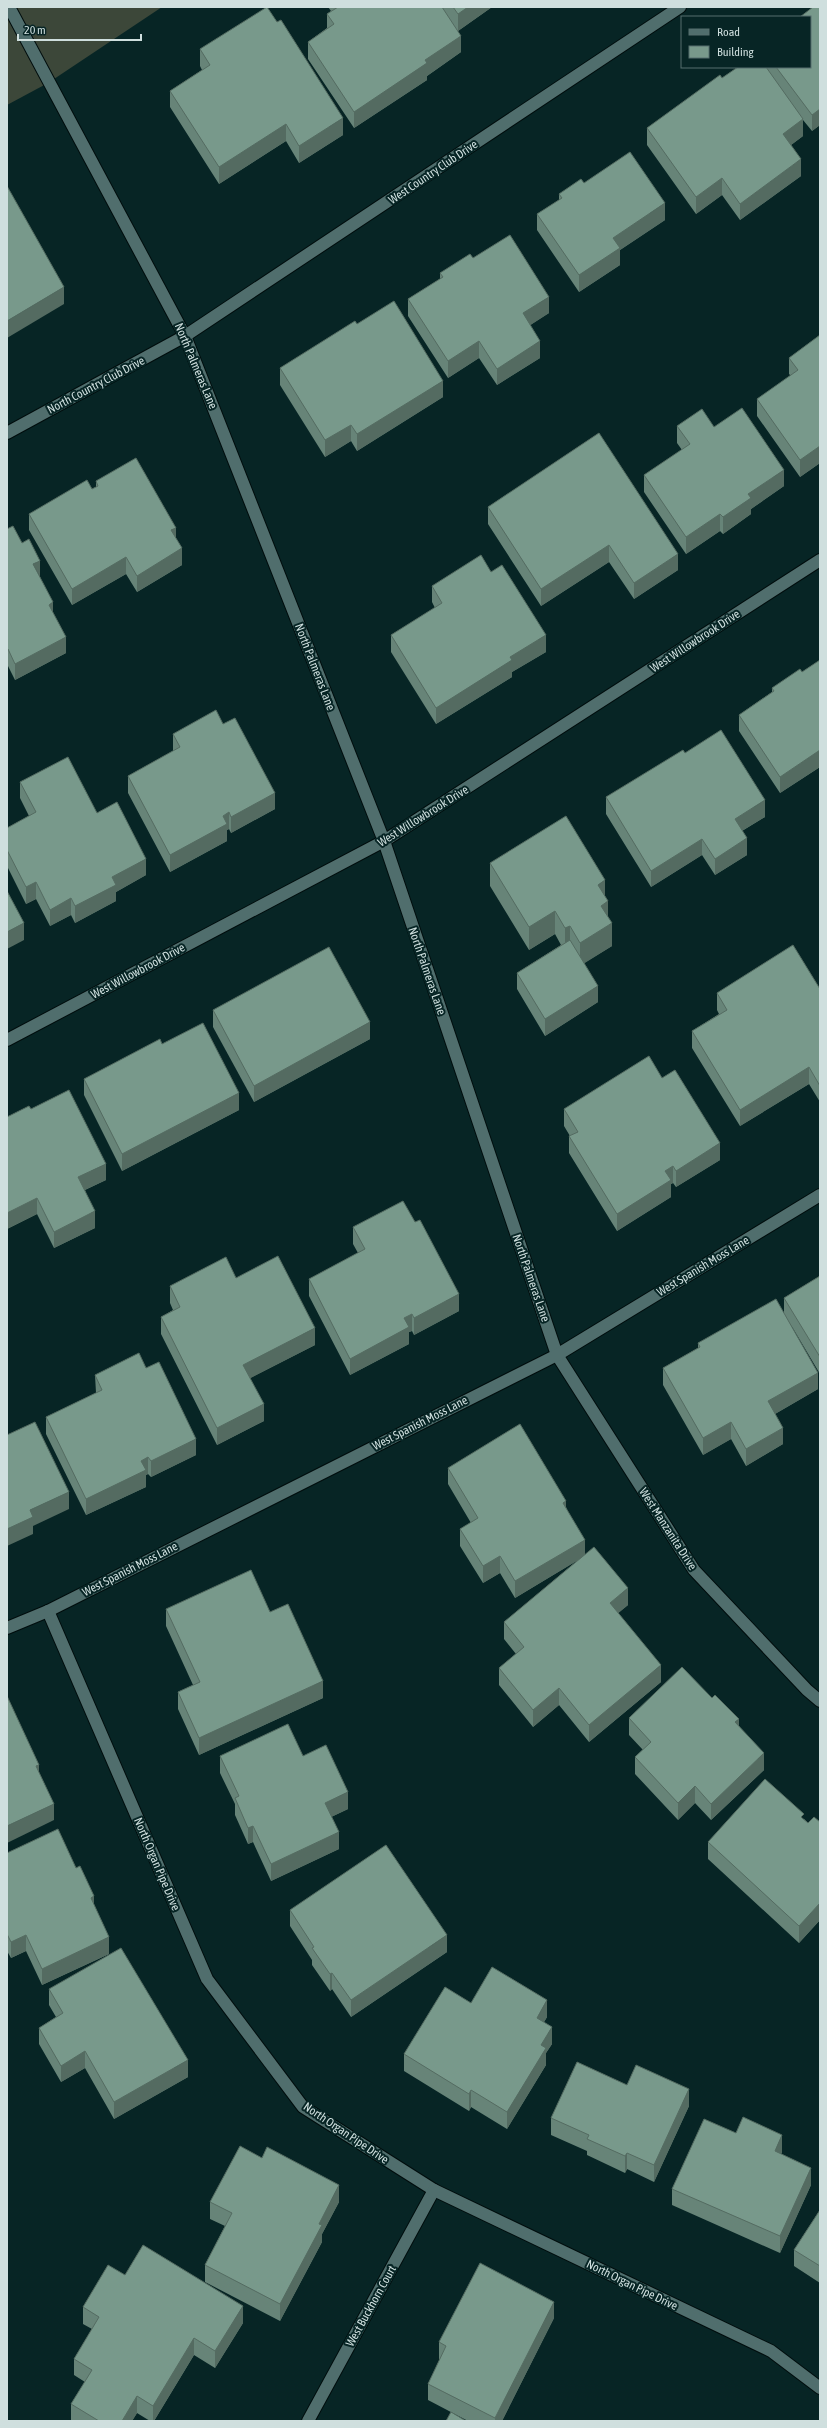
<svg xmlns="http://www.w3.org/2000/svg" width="827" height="2428" font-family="'Asap Condensed',sans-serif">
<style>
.grass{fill:#3c4739}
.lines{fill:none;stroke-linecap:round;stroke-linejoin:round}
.street-casing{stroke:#000d0d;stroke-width:14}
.street{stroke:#506e6d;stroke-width:12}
.wall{fill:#678478}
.shaded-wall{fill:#546b61}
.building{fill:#78998b;stroke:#546b61}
.labels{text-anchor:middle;stroke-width:4;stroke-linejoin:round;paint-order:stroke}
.street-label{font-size:12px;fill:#cfdfde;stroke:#072525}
</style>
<rect width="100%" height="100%" fill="#072525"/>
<polygon class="grass" points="7,7 162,7 48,83 7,105"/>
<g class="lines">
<g class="street-casing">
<g id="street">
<polyline points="9,7 185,336 384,841 557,1355 694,1570 807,1690 820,1701"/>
<polyline points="7,433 185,336 680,7"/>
<polyline points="7,1040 384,841 820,560"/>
<polyline points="48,1611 207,1979 303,2107 434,2190 771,2351 820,2388"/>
<polyline points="7,1628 48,1611 557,1355 820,1195"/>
<polyline points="308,2421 434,2190"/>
</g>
</g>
<use href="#street" class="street"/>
</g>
<g class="wall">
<polygon points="328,7 492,7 458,31 461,52 427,76 427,80 354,128 308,59 308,42 327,28 327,14 331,11"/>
<polygon points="820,7 820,125 812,131 803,120 803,136 791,145 801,176 740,220 722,195 696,214 647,145 647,128 722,78 738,67 810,67"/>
<polygon points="200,49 343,135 299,163 286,141 219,184 170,107 170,91 202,70 200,66"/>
<polygon points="584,183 665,220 620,250 620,265 579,292 537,230 537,214 559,200 559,194"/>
<polygon points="473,258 549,313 530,325 540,358 497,385 479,358 448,378 408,316 408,299 440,279 440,273"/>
<polygon points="357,324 443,397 357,451 351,441 325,457 280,385 280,368"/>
<polygon points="820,335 820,463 800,477 757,416 757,399 791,376 789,374 789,358"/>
<polygon points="677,426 714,427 784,486 751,509 751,514 723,534 720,531 686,554 644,492 644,475 682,450 677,443"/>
<polygon points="599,433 678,570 634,599 609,562 541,606 488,524 488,507"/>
<polygon points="96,481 176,538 182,565 137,592 126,574 72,605 29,530 29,514 92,489 96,487"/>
<polygon points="7,529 40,577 53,613 66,653 15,680 8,666"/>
<polygon points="491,572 546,652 512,672 512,677 436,724 391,652 391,635 435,608 432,602 432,586"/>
<polygon points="820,660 820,767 780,793 739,731 739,715 772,692 772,688 802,672"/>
<polygon points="223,724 275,809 231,833 229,829 227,830 227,841 170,872 128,793 128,776 173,751 173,734"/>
<polygon points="685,753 765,817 742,831 747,855 715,875 702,855 651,887 606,814 606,797"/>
<polygon points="20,782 97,813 146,875 116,892 116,901 75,923 71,915 50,926 36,899 26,904 7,866 7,828 29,816 20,798"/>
<polygon points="490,863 605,897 612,946 584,963 598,1002 545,1036 517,989 517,973 561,945 555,934 529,950 490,886"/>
<polygon points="820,989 820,1102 809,1084 740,1126 692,1048 692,1031 719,1014 717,1010 717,993"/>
<polygon points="213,1010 370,1039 254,1102 213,1027"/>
<polygon points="162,1044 239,1110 122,1171 84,1095 84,1079"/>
<polygon points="662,1078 720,1160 676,1187 673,1183 671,1184 671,1197 617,1231 569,1153 569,1136 570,1136 564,1126 564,1109"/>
<polygon points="7,1117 106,1180 85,1190 95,1228 54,1248 37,1214 7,1229"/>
<polygon points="353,1227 459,1311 414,1335 412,1331 409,1332 409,1344 350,1375 309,1296 309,1279 358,1253 353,1244"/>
<polygon points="820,1276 820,1374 791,1325 818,1389 775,1414 783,1444 746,1466 731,1439 703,1455 663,1385 663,1368 698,1348 698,1343 784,1314 784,1298"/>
<polygon points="236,1278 315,1345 250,1378 264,1421 217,1445 161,1334 161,1317 173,1310 170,1303 170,1286"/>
<polygon points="146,1368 196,1455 151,1477 148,1474 146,1475 146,1487 86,1515 46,1434 46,1417 96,1393 95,1375"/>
<polygon points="448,1468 566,1507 585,1555 628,1605 618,1613 661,1682 589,1742 559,1705 533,1727 499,1685 499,1668 516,1654 504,1639 504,1622 578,1560 515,1598 500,1573 483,1583 460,1546 460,1529 471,1523 448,1484"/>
<polygon points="166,1609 270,1612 323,1698 199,1755 178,1709 178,1692 193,1685 166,1626"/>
<polygon points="629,1718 739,1726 764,1770 711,1820 695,1803 678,1820 635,1774 635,1757 643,1750 629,1735"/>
<polygon points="220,1756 303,1756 348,1809 331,1817 339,1849 271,1881 253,1842 248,1844 235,1815 235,1804 220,1773"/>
<polygon points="804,1819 808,1823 820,1822 820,1920 799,1943 708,1859 708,1842"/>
<polygon points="7,1853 94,1907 109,1954 42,1985 26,1951 11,1958 7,1951"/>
<polygon points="290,1910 447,1952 351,2017 332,1989 330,1991 312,1965 312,1960 290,1926"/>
<polygon points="49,1989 188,2077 114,2119 85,2068 61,2082 39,2044 39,2028 56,2017 49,2005"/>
<polygon points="471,2003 547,2017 544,2022 552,2044 546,2053 546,2065 507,2129 471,2107 469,2111 404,2071 404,2054"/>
<polygon points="627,2085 689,2106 654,2182 627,2169 625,2173 587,2155 587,2151 551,2135 551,2118"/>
<polygon points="736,2133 782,2152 781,2154 811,2185 780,2253 672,2205 672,2189"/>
<polygon points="210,2202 339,2202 322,2234 322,2242 280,2321 205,2282 205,2265 225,2226 210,2219"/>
<polygon points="820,2210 820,2283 794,2266 794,2250"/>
<polygon points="125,2275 243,2323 215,2368 194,2355 154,2421 150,2421 137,2413 132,2421 71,2421 71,2404 85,2382 74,2375 74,2359 92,2329 83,2324 83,2307"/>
<polygon points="554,2318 502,2421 468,2421 428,2400 428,2384 440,2359 439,2359 439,2342"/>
</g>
<g class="shaded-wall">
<polygon points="468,7 492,7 458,31 458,14"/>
<polygon points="461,36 461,52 427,76 427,80 354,128 354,112 425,60"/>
<polygon points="820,109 820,125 812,131 812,115"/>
<polygon points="343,118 343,135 299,163 299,146"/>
<polygon points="803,119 803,136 783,151 783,134"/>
<polygon points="286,124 286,141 219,184 219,167"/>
<polygon points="801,159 801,176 740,220 740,204"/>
<polygon points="722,178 722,195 696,214 696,197"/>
<polygon points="665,203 665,220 620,250 620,265 579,292 579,275 613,238"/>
<polygon points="64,287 64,304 7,338 7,321"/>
<polygon points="549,297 549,313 523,330 523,313"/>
<polygon points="479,341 479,358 448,378 448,361"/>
<polygon points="540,341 540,358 497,385 497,369"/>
<polygon points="443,381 443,397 357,451 357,434"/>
<polygon points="351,425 351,441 325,457 325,440"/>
<polygon points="820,446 820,463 800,477 800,460"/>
<polygon points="784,470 784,486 751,509 751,514 723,534 723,517 748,494"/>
<polygon points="720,514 720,531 686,554 686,537"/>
<polygon points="176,528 176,544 171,530"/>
<polygon points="609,545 609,562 541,606 541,589"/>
<polygon points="182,548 182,565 137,592 137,576"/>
<polygon points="678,554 678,570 634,599 634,583"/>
<polygon points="126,557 126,574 72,605 72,589"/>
<polygon points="40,561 40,577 33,564"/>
<polygon points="53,602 53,619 49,605"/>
<polygon points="546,635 546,652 512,672 512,677 436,724 436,708 510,657"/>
<polygon points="66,637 66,653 15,680 15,664"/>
<polygon points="8,649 8,666 7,666 7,650"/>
<polygon points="820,750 820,767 780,793 780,777"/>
<polygon points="275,793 275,809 231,833 231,817"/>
<polygon points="765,800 765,817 735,835 735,819"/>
<polygon points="229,812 229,829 227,830 227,841 170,872 170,855"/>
<polygon points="747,838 747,855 715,875 715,859"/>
<polygon points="702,839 702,855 651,887 651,871"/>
<polygon points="146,859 146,875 116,892 116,901 75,923 75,906 112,877"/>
<polygon points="605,880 605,903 598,885"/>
<polygon points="36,882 36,899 26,904 26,887"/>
<polygon points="71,898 71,915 50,926 50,910"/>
<polygon points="608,901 608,924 601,906"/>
<polygon points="555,911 555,934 529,950 529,927"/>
<polygon points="24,923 24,940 7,949 7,932"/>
<polygon points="612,923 612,946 580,966 580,943"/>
<polygon points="570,926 570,949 565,951 565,928"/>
<polygon points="598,986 598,1002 545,1036 545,1019"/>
<polygon points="370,1022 370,1039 254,1102 254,1086"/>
<polygon points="809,1067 809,1084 740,1126 740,1110"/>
<polygon points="239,1093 239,1110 122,1171 122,1154"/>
<polygon points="720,1143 720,1160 676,1187 676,1171"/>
<polygon points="106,1164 106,1180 78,1193 78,1177"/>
<polygon points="673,1166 673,1183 671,1184 671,1197 617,1231 617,1214 665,1171"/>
<polygon points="37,1198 37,1214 7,1229 7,1213"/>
<polygon points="95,1211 95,1228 54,1248 54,1232"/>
<polygon points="459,1294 459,1311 414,1335 414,1318"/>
<polygon points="412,1314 412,1331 409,1332 409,1344 350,1375 350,1359 404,1318"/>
<polygon points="315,1328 315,1345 243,1382 243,1365"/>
<polygon points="818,1373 818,1389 768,1418 768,1401"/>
<polygon points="264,1404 264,1421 217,1445 217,1428"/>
<polygon points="731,1422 731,1439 703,1455 703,1438"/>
<polygon points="783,1428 783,1444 746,1466 746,1449"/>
<polygon points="196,1439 196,1455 151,1477 151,1461"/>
<polygon points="148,1457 148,1474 146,1475 146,1487 86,1515 86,1499 141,1461"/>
<polygon points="69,1492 69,1509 33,1526 33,1534 7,1546 7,1529 30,1510"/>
<polygon points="566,1501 566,1518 563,1503"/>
<polygon points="585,1540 585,1556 515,1598 515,1581"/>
<polygon points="500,1556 500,1573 483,1583 483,1566"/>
<polygon points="628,1588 628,1605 610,1620 610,1603"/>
<polygon points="661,1665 661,1682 589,1742 589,1725"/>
<polygon points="323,1681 323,1698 199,1755 199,1738"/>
<polygon points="559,1688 559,1705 533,1727 533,1710"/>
<polygon points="739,1719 739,1736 735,1722"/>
<polygon points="764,1753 764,1770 711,1820 711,1804"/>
<polygon points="39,1765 39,1781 36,1766"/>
<polygon points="695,1786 695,1803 678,1820 678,1803"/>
<polygon points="348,1792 348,1809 325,1820 325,1803"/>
<polygon points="54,1804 54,1820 7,1843 7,1826"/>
<polygon points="253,1826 253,1842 248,1844 248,1828"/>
<polygon points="339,1832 339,1849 271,1881 271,1864"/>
<polygon points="94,1896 94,1913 91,1898"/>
<polygon points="820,1903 820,1920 799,1943 799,1926"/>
<polygon points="26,1935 26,1951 11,1958 11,1942"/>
<polygon points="447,1935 447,1952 351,2017 351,2000"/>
<polygon points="109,1937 109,1954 42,1985 42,1969"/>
<polygon points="332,1973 332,1989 330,1991 330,1974"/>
<polygon points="547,2000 547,2017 537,2034 537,2018"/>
<polygon points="552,2027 552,2044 546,2053 546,2065 507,2129 507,2112 541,2045"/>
<polygon points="85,2051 85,2068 61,2082 61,2066"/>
<polygon points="188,2060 188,2077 114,2119 114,2102"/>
<polygon points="689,2089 689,2106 654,2182 654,2165"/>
<polygon points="471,2090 471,2107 469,2111 469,2094"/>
<polygon points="782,2135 782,2152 775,2168 775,2151"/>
<polygon points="627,2153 627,2169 625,2173 625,2156"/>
<polygon points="811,2168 811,2185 780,2253 780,2236"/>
<polygon points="339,2185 339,2202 322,2234 322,2242 280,2321 280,2304 319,2224"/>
<polygon points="554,2302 554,2318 502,2421 495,2421 495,2418"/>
<polygon points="243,2306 243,2323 215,2368 215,2351"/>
<polygon points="194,2338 194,2355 154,2421 153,2421 153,2406"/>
<polygon points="137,2396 137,2413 132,2421 122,2421"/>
</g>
<g class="building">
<polygon points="267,7 277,22 281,20 343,118 299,146 286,124 219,167 170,91 210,65 200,49"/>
<polygon points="338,7 442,7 461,36 425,60 427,63 354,112 308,42 334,24 327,14"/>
<polygon points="453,7 468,7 458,14"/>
<polygon points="813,7 820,7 820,109 812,115 776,67 810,67 810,17 800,17"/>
<polygon points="738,67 766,67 803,119 783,134 801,159 740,204 722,178 696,197 647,128 720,75 722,78"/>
<polygon points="630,152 665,203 613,238 620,248 579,275 537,214 562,198 559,194 581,179 584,183"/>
<polygon points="7,186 64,287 7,321"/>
<polygon points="510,235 549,297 523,313 540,341 497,369 479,341 448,361 408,299 443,277 440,273 470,254 473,258"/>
<polygon points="394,301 443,381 357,434 351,425 325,440 280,368 355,321 357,324"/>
<polygon points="820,335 820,446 800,460 757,399 798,370 789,358"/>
<polygon points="742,408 784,470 748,494 751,498 723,517 720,514 686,537 644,475 690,444 677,426 702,409 714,427"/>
<polygon points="599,433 678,554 634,583 609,545 541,589 488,507"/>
<polygon points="136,458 176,528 171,530 182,548 137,576 126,557 72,589 29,514 87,480 92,489 98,486 96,481"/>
<polygon points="13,526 22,543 29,539 40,561 33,564 53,602 49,605 66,637 15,664 8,649 7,650 7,529"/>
<polygon points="481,555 491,572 502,565 546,635 510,657 512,660 436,708 391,635 442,603 432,586"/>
<polygon points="820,660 820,750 780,777 739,715 774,691 772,688 800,669 802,672"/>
<polygon points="216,710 223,724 235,718 275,793 231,817 229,812 223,816 227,824 170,855 128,776 180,747 173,734"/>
<polygon points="721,730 765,800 735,819 747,838 715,859 702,839 651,871 606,797 683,750 685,753"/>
<polygon points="68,757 97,813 117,802 146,859 112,877 116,885 75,906 71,898 50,910 36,882 26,887 7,850 7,828 36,812 20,782"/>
<polygon points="566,816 605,880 598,885 608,901 601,906 612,923 580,943 570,926 565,928 555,911 529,927 490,863"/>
<polygon points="7,891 24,923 7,932"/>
<polygon points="570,940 598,986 545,1019 517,973"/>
<polygon points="793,945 820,989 820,1086 809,1067 740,1110 692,1031 727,1010 717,993"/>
<polygon points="329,947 370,1022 254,1086 213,1010"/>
<polygon points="203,1023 239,1093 122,1154 84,1079 160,1039 162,1044"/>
<polygon points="649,1056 662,1078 675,1070 720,1143 676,1171 673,1166 665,1171 671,1180 617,1214 569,1136 578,1132 564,1109"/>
<polygon points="69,1090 106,1164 78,1177 95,1211 54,1232 37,1198 7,1213 7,1117 29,1106 31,1109"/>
<polygon points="403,1201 415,1222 420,1220 459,1294 414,1318 412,1314 404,1318 409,1327 350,1359 309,1279 365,1249 353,1227"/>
<polygon points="278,1256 315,1328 243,1365 264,1404 217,1428 161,1317 180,1307 170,1286 226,1257 236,1278"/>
<polygon points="820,1276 820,1357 784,1298"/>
<polygon points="776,1299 818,1373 768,1401 783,1428 746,1449 731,1422 703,1438 663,1368 700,1347 698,1343"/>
<polygon points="139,1353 146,1368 159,1362 196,1439 151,1461 148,1457 141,1461 146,1470 86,1499 46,1417 102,1390 95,1375"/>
<polygon points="35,1422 69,1492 30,1510 33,1517 7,1529 7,1435"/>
<polygon points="520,1424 566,1501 563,1503 585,1540 515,1581 500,1556 483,1566 460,1529 478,1518 448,1468"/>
<polygon points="594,1547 628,1588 610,1603 661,1665 589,1725 559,1688 533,1710 499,1668 524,1647 504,1622"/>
<polygon points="251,1570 270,1612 288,1604 323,1681 199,1738 178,1692 200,1682 166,1609"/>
<polygon points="682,1667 712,1698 715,1695 739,1719 735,1722 764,1753 711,1804 695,1786 678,1803 635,1757 651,1742 629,1718"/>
<polygon points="7,1696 39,1765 36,1766 54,1804 7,1826"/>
<polygon points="288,1724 303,1756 326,1745 348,1792 325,1803 339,1832 271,1864 253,1826 248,1828 235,1798 239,1796 220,1756"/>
<polygon points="765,1779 804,1814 801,1817 808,1823 814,1817 820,1822 820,1903 799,1926 708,1842"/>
<polygon points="58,1829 76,1868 80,1866 94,1896 91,1898 109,1937 42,1969 26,1935 11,1942 7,1934 7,1853"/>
<polygon points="386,1845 447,1935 351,2000 332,1973 330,1974 312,1948 314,1947 290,1910"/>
<polygon points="121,1948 188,2060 114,2102 85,2051 61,2066 39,2028 63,2013 49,1989"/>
<polygon points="492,1967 547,2000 537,2018 552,2027 541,2045 546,2048 507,2112 471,2090 469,2094 404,2054 445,1987 471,2003"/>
<polygon points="577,2062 627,2085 636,2065 689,2089 654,2165 627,2153 625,2156 587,2139 589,2135 551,2118"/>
<polygon points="743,2117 782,2135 775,2151 811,2168 780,2236 672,2189 704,2119 736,2133"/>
<polygon points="240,2146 262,2158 267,2147 339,2185 319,2224 322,2225 280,2304 205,2265 232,2213 210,2202"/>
<polygon points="820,2210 820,2266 794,2250"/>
<polygon points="143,2245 243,2306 215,2351 194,2338 153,2406 137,2396 122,2421 99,2421 71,2404 92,2370 74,2359 99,2317 83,2307 108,2265 125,2275"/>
<polygon points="480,2263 554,2302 495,2418 428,2384 446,2346 439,2342"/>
<polygon points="451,2412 466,2421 446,2421"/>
</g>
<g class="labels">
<g class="street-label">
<text transform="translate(433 172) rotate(-34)" y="4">West Country Club Drive</text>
<text transform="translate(196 366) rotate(67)" y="4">North Palmeras Lane</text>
<text transform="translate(96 385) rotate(-28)" y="4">North Country Club Drive</text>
<text transform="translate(695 641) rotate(-33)" y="4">West Willowbrook Drive</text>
<text transform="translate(315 667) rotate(69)" y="4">North Palmeras Lane</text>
<text transform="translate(423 816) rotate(-32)" y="4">West Willowbrook Drive</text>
<text transform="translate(138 971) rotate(-28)" y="4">West Willowbrook Drive</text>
<text transform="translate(427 971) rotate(71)" y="4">North Palmeras Lane</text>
<text transform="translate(703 1266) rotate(-31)" y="4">West Spanish Moss Lane</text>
<text transform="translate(531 1278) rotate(71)" y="4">North Palmeras Lane</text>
<text transform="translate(420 1423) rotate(-27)" y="4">West Spanish Moss Lane</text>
<text transform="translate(668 1529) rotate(57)" y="4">West Manzanita Drive</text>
<text transform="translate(130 1569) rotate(-27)" y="4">West Spanish Moss Lane</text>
<text transform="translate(157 1864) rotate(67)" y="4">North Organ Pipe Drive</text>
<text transform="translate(346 2133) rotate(34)" y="4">North Organ Pipe Drive</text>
<text transform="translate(632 2285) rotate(26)" y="4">North Organ Pipe Drive</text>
<text transform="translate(371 2306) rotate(-61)" y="4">West Buckhorn Court</text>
</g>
</g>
<rect width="827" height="2428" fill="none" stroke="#cfdfde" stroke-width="16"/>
<rect x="681" y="16" width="130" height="52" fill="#072525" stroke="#576f6f"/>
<rect x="689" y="29" width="20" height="6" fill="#506e6d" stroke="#576f6f"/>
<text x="717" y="36" font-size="12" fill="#cfdfde">Road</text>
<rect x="689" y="46" width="20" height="12" fill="#78998b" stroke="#576f6f"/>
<text x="717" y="56" font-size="12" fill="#cfdfde">Building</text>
<path d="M18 34v6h123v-6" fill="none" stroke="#cfdfde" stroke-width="2"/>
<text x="24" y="34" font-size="12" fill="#cfdfde" stroke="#072525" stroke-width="3" paint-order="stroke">20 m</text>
</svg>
